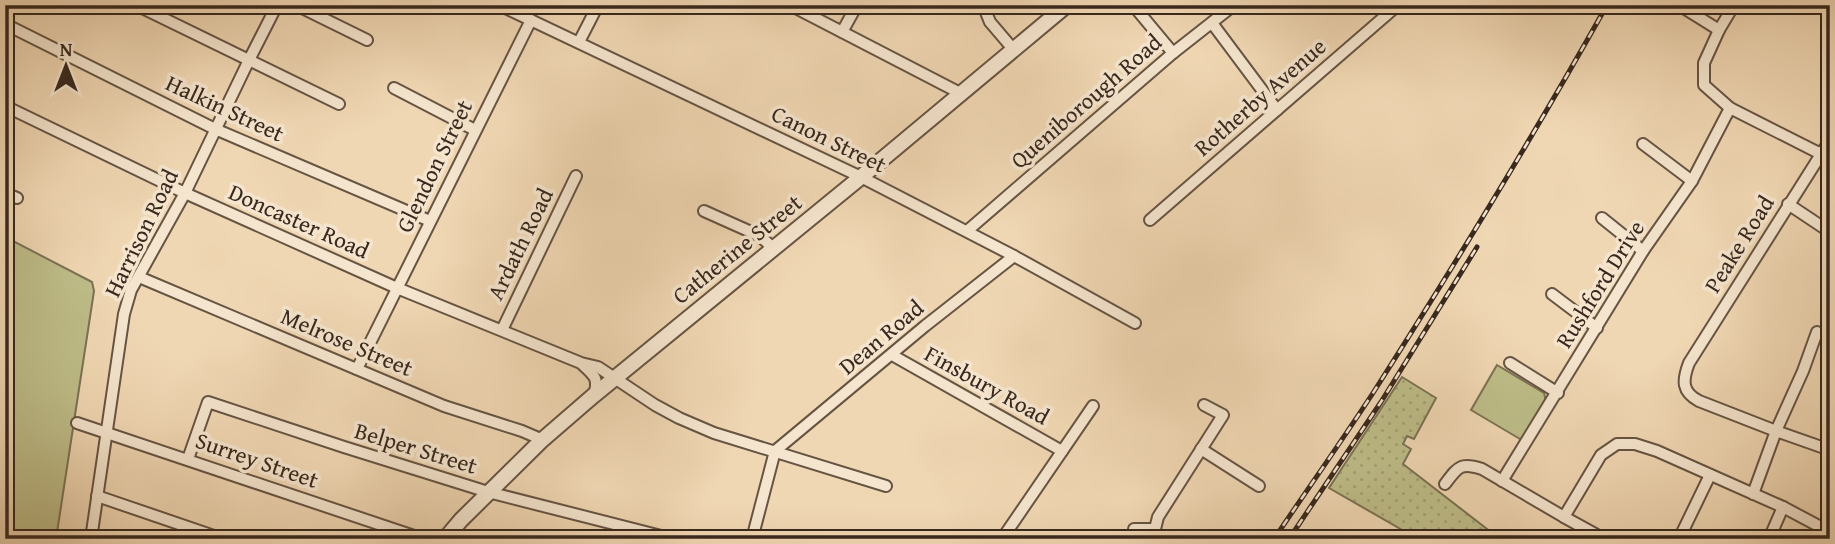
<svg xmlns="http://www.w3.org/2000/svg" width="1835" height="544" font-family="'Gentium Book Plus',serif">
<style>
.grass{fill:url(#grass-dots);stroke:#7b7254;stroke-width:2}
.park{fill:#bebd89;stroke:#7b7254;stroke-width:2}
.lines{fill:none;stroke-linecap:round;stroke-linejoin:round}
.minor-casing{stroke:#665443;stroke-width:14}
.tertiary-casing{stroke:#665443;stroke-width:18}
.minor{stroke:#f5e5ce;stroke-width:10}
.tertiary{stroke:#f5e5ce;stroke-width:14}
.rail-casing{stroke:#38281e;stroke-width:5}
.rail{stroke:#f5e5ce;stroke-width:2.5;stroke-dasharray:8;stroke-linecap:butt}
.labels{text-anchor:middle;stroke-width:7;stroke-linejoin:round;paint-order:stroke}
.street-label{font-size:23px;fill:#38281e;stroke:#f5e5ce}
</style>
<defs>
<pattern id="grass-dots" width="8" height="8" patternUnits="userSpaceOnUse" patternTransform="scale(1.75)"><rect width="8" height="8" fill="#bebd89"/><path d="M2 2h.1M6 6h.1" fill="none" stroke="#a4a276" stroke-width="1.8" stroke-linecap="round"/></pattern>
</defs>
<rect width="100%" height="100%" fill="#f0d7b3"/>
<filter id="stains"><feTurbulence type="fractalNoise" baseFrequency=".00286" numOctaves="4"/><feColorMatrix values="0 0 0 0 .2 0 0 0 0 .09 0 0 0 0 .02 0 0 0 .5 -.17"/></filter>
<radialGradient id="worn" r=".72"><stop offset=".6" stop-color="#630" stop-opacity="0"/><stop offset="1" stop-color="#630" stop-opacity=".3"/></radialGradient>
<polygon class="grass" points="1402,377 1436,398 1414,439 1407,436 1403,444 1411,449 1403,464 1500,539 1418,539 1329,488"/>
<g class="park">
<path d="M5,204C17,214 14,226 11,240L92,282L94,291L56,539H5Z"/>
<polygon points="1497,365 1544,393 1547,405 1525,442 1471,410"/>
</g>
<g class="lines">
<g class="minor-casing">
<g id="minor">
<polyline points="136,5 339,104"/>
<polyline points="296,5 367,40"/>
<polyline points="499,5 861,177 1014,256 1135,323"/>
<polyline points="790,5 960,93"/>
<polyline points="983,5 990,22 1013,49"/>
<polyline points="1133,5 1173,53"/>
<polyline points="1679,5 1719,30"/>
<polyline points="1734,5 1719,30 1704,63 1704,85 1730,108 1821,154"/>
<polyline points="1212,23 1277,110"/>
<polyline points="5,24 215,129 430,221"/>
<polyline points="842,32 857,5"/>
<polyline points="579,42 598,5"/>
<polyline points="394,88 475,130"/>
<polyline points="5,106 185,193 397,288 581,363 598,367 655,405 679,418 714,433 886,486"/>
<path d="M1830,140L1689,363C1682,381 1682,392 1699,401L1776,431L1830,450"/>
<polyline points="1643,144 1692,181"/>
<polyline points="5,193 17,198"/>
<polyline points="1788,204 1830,232"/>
<polyline points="704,211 760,236 773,248"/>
<polyline points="1602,218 1643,251"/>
<polyline points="1150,220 1398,5"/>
<polyline points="967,231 1173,53 1234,5"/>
<polyline points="139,277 444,406 522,431 536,437 541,441"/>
<polyline points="1552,294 1597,328"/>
<polyline points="502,330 576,176"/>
<polyline points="892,355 1062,451"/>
<polyline points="1510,363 1558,393"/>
<path d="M583,365C595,376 599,379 594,395"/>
<polyline points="357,369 531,20"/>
<polyline points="77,423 423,539"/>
<polyline points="1201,449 1259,486"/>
<polyline points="775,451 925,326 1014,256"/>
<polyline points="188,459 208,402 344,447 488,492 673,539"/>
<polyline points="1502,481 1643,251 1692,181 1730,108"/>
<path d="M1445,484C1458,467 1460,462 1482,469L1564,517"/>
<polyline points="1753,494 1776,431 1803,371 1817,332"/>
<polyline points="97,496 223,539"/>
<polyline points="1134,529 1155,529"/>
<polyline points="91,539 124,314 131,290 185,193 249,60 277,5"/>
<polyline points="752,539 775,451"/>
<polyline points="1002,539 1093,406"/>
<polyline points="1156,539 1155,529 1158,517 1223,415 1204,405"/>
<polyline points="1604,539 1564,517 1601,455 1617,444 1635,444 1657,451 1783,507 1830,532"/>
<polyline points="1679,539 1710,475"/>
<polyline points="1769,539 1783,507"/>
</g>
</g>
<g class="tertiary-casing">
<polyline id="tertiary" points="445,539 461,520 541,441 593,396 861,177 1067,5"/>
</g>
<use href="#minor" class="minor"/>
<use href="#tertiary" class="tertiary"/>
<g class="rail-casing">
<g id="rail">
<path d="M1274,539C1307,490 1341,442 1373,393C1454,266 1533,137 1607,5"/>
<polyline points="1289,539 1381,402 1477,247"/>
</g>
</g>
<use href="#rail" class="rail"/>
</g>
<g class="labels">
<g class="street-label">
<text transform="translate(1260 97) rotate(-41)" y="8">Rotherby Avenue</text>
<text transform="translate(1086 101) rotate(-41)" y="8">Queniborough Road</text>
<text transform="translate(225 108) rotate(25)" y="8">Halkin Street</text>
<text transform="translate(829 139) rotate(26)" y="8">Canon Street</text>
<text transform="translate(434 166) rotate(-64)" y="8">Glendon Street</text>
<text transform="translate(299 221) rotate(24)" y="8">Doncaster Road</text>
<text transform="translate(141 233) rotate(-64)" y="8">Harrison Road</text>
<text transform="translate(520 244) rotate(-64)" y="8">Ardath Road</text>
<text transform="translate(1739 244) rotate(-58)" y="8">Peake Road</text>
<text transform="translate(737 249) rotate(-39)" y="8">Catherine Street</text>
<text transform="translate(1600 284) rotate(-58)" y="8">Rushford Drive</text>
<text transform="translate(881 337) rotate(-40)" y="8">Dean Road</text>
<text transform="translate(347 342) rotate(23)" y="8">Melrose Street</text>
<text transform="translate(987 385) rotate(29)" y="8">Finsbury Road</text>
<text transform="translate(416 448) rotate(17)" y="8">Belper Street</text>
<text transform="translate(257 460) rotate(19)" y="8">Surrey Street</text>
</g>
</g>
<rect width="1835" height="544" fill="none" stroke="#f0d7b3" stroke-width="28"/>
<rect x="7" y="7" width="1821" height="530" fill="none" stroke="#38281e" stroke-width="3.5"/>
<rect x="14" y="14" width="1807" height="516" fill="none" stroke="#38281e" stroke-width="2"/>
<g transform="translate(66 66)" stroke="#f5e5ce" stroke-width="5" paint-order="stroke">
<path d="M0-5L12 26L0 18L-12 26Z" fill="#38281e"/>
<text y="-10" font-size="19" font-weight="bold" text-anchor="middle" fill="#38281e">N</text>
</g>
<rect width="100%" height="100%" filter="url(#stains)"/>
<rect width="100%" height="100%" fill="url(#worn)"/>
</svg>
